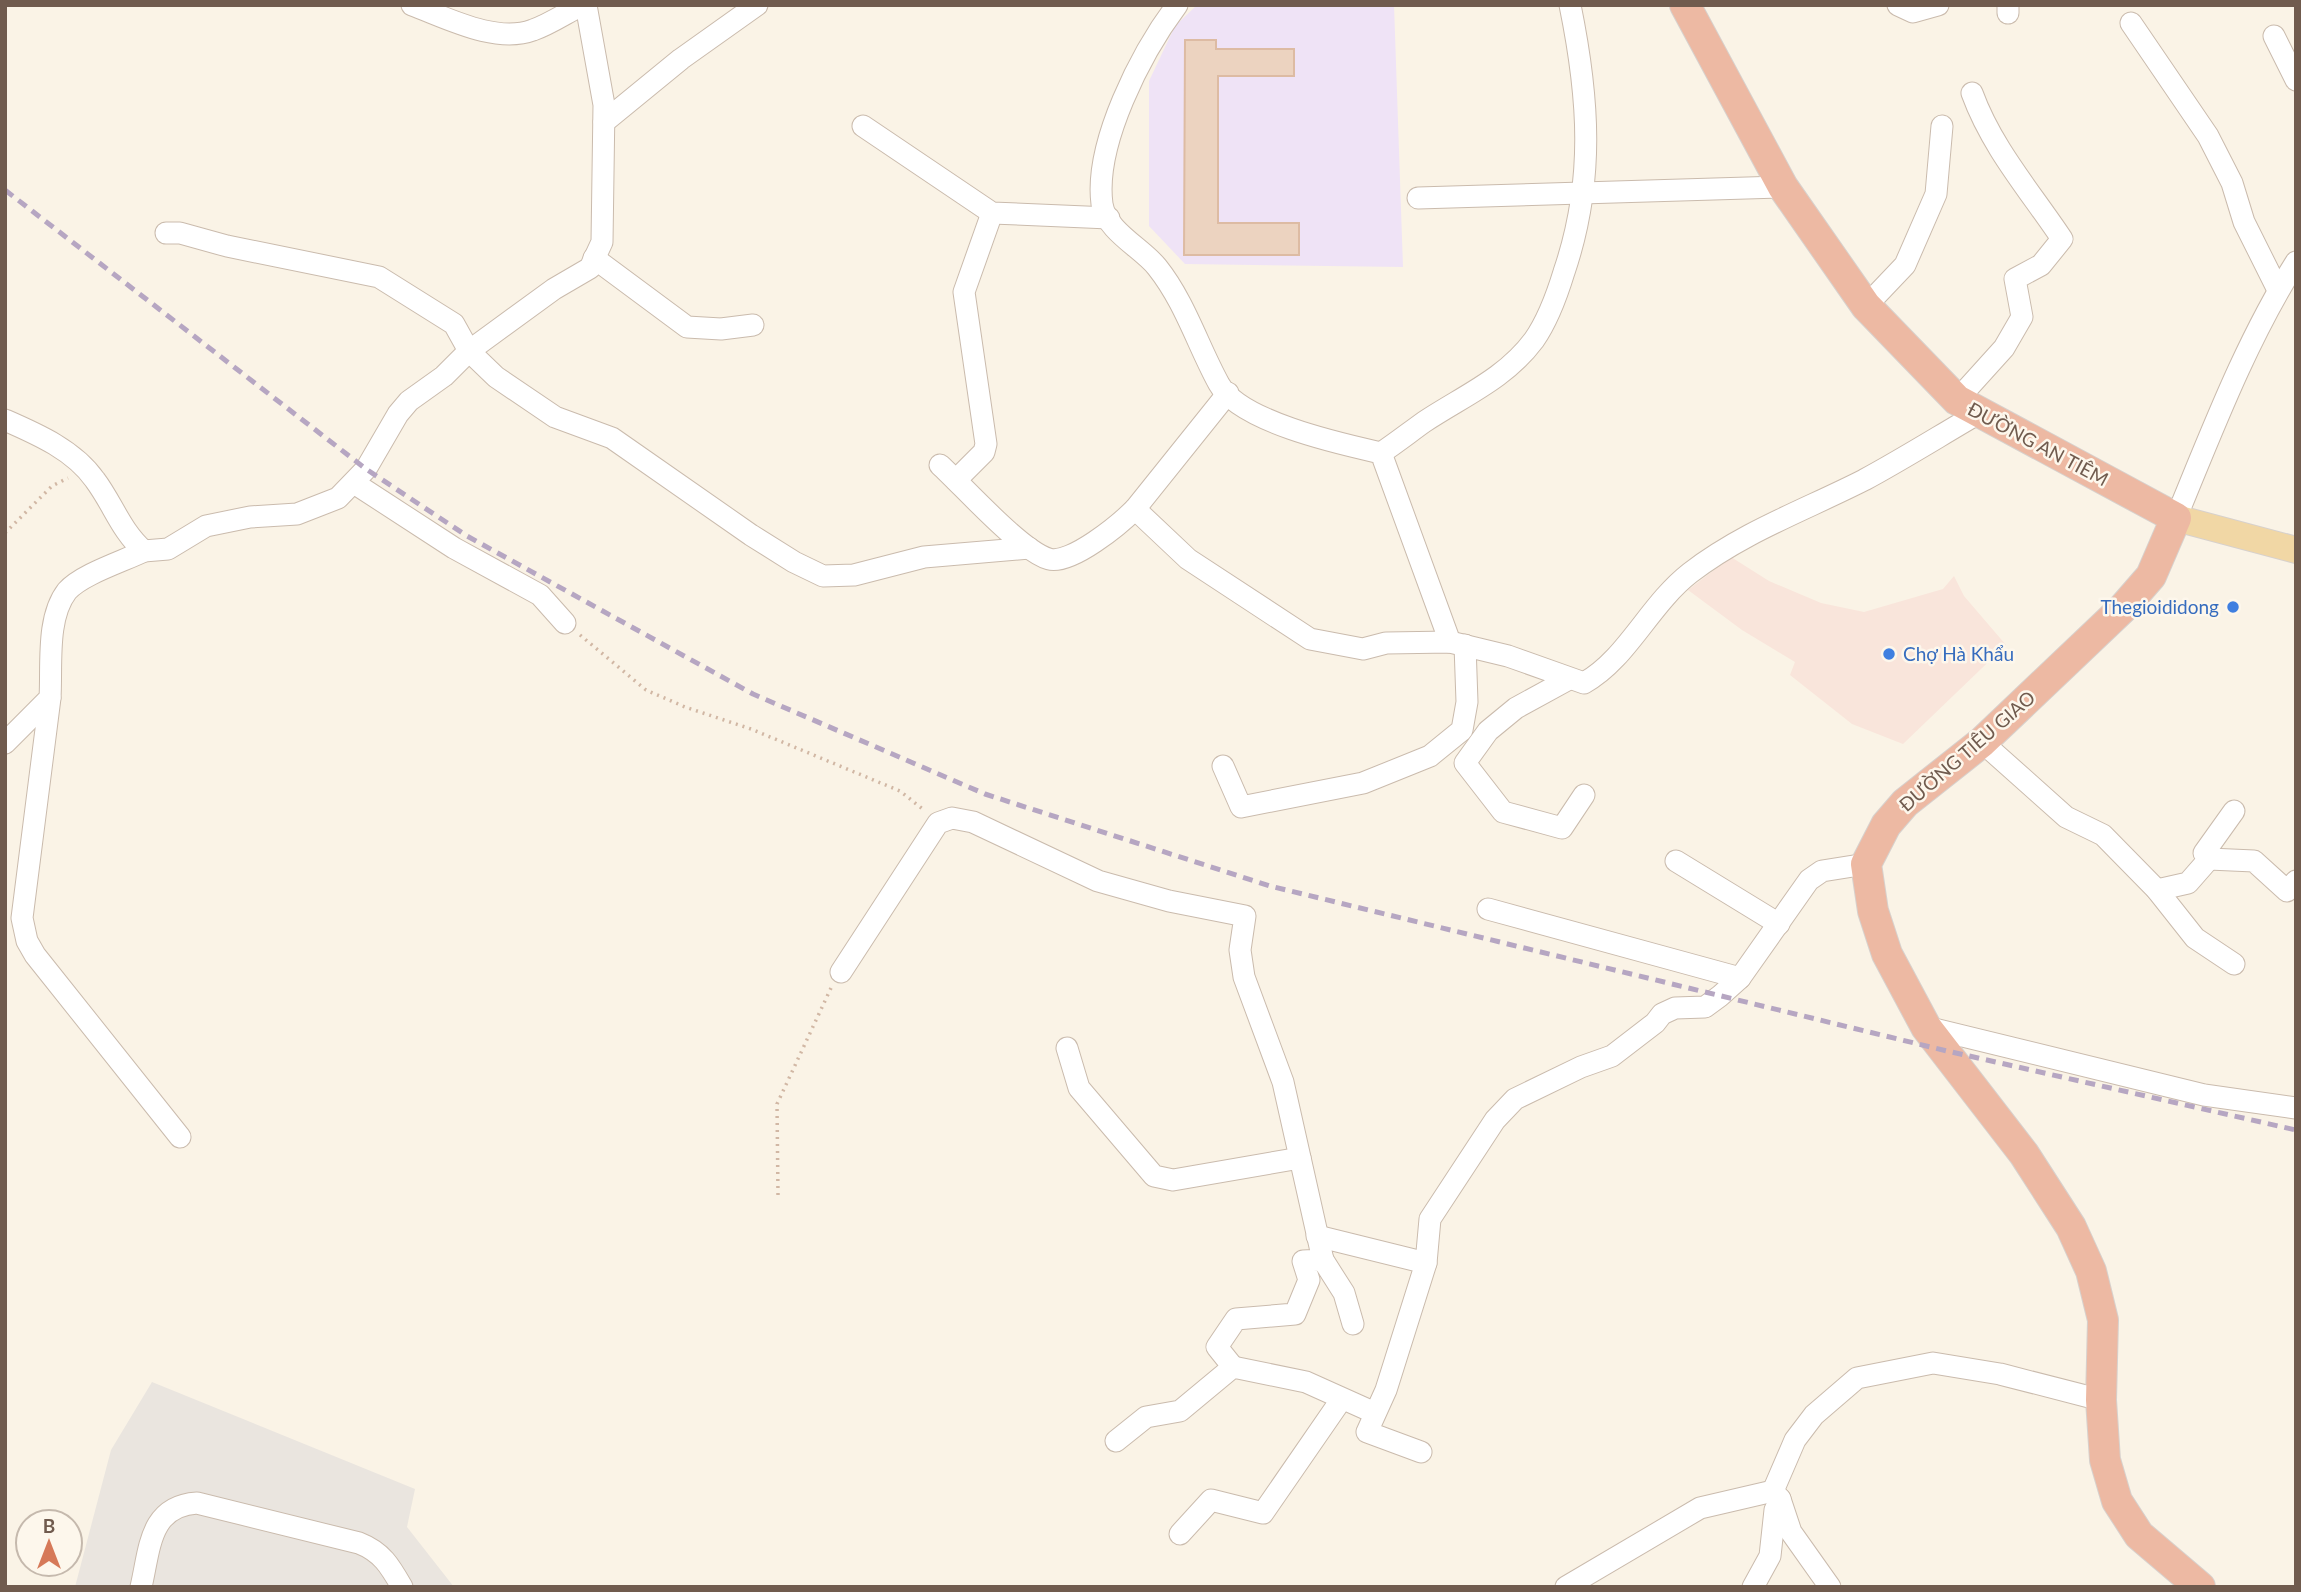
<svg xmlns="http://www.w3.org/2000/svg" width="2301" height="1592" font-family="Lato,sans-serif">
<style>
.commercial{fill:#f9e5db}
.industrial{fill:#eae5df}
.education{fill:#efe3f6}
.building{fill:#ecd3c0;stroke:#ddbba3;stroke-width:2}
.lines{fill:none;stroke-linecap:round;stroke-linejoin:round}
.minor-casing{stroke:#cabbad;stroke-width:23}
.major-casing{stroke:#d7d1cd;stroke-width:28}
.highway-casing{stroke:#d7d1cd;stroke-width:32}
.path{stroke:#d1b7a4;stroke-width:3.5;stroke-dasharray:2 5;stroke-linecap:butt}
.minor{stroke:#fff;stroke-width:21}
.major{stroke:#f1d7a5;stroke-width:26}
.highway{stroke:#edb9a3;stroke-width:30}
.rail{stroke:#b6a6c2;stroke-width:5;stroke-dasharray:10 7;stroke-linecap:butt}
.shop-dot{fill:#3f7fe0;stroke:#fdf7ec;stroke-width:2.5}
.labels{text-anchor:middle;stroke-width:5;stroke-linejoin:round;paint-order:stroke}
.street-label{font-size:19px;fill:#705b4e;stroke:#fdf7ec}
.shop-label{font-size:19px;fill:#366cbe;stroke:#fdf7ec;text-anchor:end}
</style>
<rect width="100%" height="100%" fill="#faf3e6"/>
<polygon class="commercial" points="1731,557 1769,581 1821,603 1864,612 1943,589 1954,576 1964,596 2006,645 1903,744 1852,724 1790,675 1795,662 1742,630 1688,590"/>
<polygon class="industrial" points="152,1382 415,1489 407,1527 454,1587 75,1587 111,1450"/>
<polygon class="education" points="1197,5 1394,5 1403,267 1185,264 1149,226 1149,81 1175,26"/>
<polygon class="building" points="1185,40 1216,40 1216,49 1294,49 1294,76 1218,76 1218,223 1299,223 1299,255 1184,255"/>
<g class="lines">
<g class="minor-casing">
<g id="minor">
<path d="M412,5C447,18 496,44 533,30C550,24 566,13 582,5"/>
<path d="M1177,5C1141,53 1094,144 1102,204C1106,231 1142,248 1157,267C1185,302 1198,346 1219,384C1240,422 1341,444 1381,453L1450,642"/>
<polyline points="1898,5 1913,12 1938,5"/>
<polyline points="2008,13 2008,5"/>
<polyline points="2131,23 2208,136 2232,183 2244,222 2278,290"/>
<polyline points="2274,36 2296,80"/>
<polyline points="604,122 681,59 757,5"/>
<polyline points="863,126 992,213 1109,218"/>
<polyline points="1418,198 1783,187"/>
<polyline points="166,233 180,233 227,246 379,277 454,324 469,351 496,377 555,417 612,438 751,535 794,562 823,576 854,575 924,557 1029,548"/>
<polyline points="594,258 687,327 721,329 753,325"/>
<polyline points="1866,306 1905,265 1936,194 1942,126"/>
<path d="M1957,400L2004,348L2022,317L2015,279L2041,265L2062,239C2030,191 1992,148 1972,93"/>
<path d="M5,420C37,434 74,450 95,480C113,504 121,531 144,551L168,549L206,526L250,517L297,514L338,498L366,469L398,414L409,401L444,376L469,351L554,289L590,268L602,242L604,105L586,5"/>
<path d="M1381,453C1396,443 1410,432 1424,422C1463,396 1505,379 1534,340C1548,320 1557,295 1564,272C1595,181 1589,98 1570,5"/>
<path d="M940,465C964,487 1021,551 1049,559C1071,565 1120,524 1135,509L1228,393"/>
<polyline points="956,480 984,452 986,444 964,292 992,213"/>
<polyline points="354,483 454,548 540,595 565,623"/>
<path d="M1135,509L1188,559L1310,639L1363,649L1386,643L1450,642L1508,656L1584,683C1627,659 1649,605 1690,573C1743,532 1805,510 1864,480C1903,459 1941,435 1979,413"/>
<path d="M2176,518C2212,431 2246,341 2296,262"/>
<polyline points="1569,679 1516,708 1488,731 1465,763 1503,812 1562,828 1584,795"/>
<polyline points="50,698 22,918 27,941 35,955 180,1137"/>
<polyline points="1982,742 2066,817 2103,835 2157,890 2195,938 2234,964"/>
<path d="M5,743L50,698C52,666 46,618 67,591C82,574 124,561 144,551"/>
<polyline points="1223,766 1241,807 1363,783 1430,756 1462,730 1467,702 1465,645"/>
<polyline points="2209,859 2254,861 2287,891 2296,881"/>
<polyline points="1676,861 1779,924"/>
<polyline points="2157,890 2188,883 2209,859 2204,853 2234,811"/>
<polyline points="1488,909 1740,978"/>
<polyline points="841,972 938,823 952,818 973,822 1098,881 1169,901 1245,916 1240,950 1244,977 1283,1082 1323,1260 1303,1261 1309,1280 1295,1314 1236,1319 1217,1347 1233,1367"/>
<polyline points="1926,1027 2204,1095 2296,1108"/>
<polyline points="1067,1048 1079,1088 1154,1176 1173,1180 1300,1158"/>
<polyline points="1317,1236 1426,1263"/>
<polyline points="1323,1260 1344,1293 1353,1324"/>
<polyline points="1116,1441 1146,1417 1180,1411 1233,1367 1306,1382 1375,1413"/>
<polyline points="1421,1452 1367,1432 1386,1390 1426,1263 1430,1219 1495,1120 1515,1099 1581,1067 1612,1056 1655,1023 1662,1014 1675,1008 1705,1007 1720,996 1740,978 1809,880 1822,871 1866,864"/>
<polyline points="1180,1534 1211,1500 1263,1513 1341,1400"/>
<path d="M141,1587C150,1549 149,1506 197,1503L359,1543C382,1552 390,1566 402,1587"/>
<polyline points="1566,1587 1700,1508 1773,1491"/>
<polyline points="1753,1587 1770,1556 1775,1510 1780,1499"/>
<polyline points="1830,1587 1791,1532 1780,1499 1773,1491 1795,1440 1814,1415 1857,1378 1933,1363 2000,1374 2101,1400"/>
</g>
</g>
<g class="major-casing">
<polyline id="major" points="2176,518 2296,550"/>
</g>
<g class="highway-casing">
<polyline id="highway" points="1685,5 1783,187 1866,306 1957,400 2176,518 2151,576 2124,607 1982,742 1905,803 1886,825 1866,864 1873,911 1887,954 1926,1027 2024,1154 2071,1227 2091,1271 2103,1320 2101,1400 2105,1460 2117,1501 2139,1535 2200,1587"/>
</g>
<g class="path">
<polyline points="5,533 52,486 68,478"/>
<polyline points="580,635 646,690 685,707 751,729 900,791 925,811"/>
<polyline points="778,1195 777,1104 831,988"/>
</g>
<use href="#minor" class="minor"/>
<use href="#major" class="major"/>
<use href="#highway" class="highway"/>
<polyline class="rail" points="5,190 366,469 467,536 753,694 985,794 1270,886 1947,1051 2296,1130"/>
</g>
<g class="shop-dot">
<circle cx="2233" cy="607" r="7"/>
<circle cx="1889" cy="654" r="7"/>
</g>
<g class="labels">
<g class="street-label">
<text transform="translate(2038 444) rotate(28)" y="7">ĐƯỜNG AN TIÊM</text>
<text transform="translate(1967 751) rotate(-41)" y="7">ĐƯỜNG TIÊU GIAO</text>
</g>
<g class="shop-label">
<text x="2219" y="614">Thegioididong</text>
<text x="1903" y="661" text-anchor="start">Chợ Hà Khẩu</text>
</g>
</g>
<rect width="2301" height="1592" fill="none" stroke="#705b4e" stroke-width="14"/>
<g transform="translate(49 1543)"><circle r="33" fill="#fdf7ec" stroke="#c5b9ad" stroke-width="2"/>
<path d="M0-5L12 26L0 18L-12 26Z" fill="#d67958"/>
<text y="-10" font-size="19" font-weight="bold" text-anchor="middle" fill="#705b4e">B</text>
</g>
</svg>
